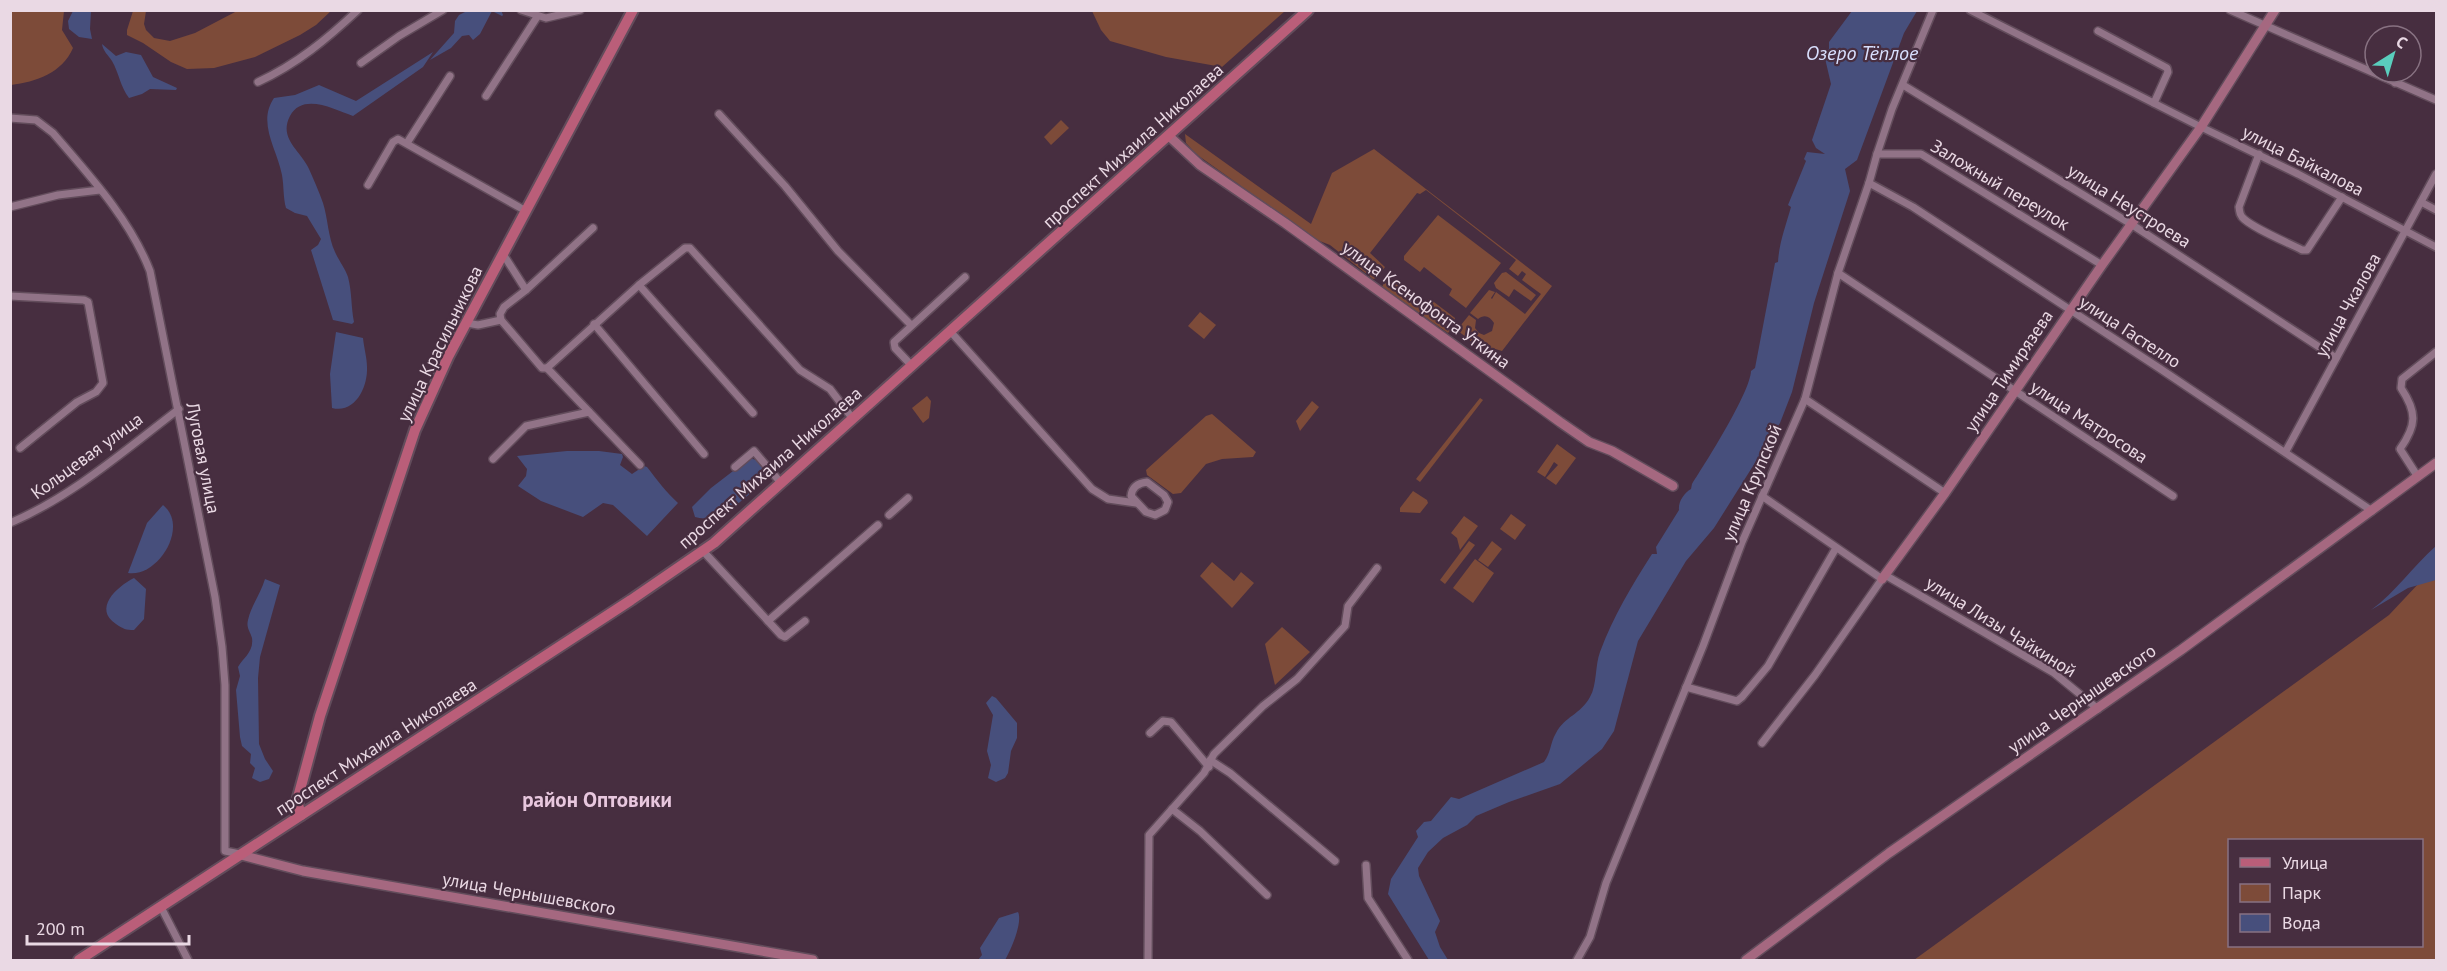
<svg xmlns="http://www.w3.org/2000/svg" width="2447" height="971" font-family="'PT Sans',sans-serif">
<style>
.green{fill:#7d4b39;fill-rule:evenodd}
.water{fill:#474f7c}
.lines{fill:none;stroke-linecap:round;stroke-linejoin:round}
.street-casing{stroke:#624c5b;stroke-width:10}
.secondary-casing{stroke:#624c5b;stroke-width:12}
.primary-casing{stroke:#624c5b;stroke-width:14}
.street{stroke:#917387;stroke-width:7}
.secondary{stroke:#a56880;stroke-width:9}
.primary{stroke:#ba5e79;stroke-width:10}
.labels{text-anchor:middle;stroke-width:4.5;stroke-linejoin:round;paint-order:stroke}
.street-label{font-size:18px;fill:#ead9e4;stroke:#472e40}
.water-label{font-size:20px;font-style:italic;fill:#d8dffd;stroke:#472e40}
.quarter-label{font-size:21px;font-weight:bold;fill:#e8c7de;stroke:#472e40}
</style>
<rect width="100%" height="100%" fill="#472e40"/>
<g class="green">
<path d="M10,11H64L62,30L73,48C62,73 36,82 11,85Z"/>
<polygon points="133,11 146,11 144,24 146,30 154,38 170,41 195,33 237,11 331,11 316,25 300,35 255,57 214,68 187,69 171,62 143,43 127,35 127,30"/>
<polygon points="1092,11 1285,11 1222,67 1166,57 1110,41 1101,30"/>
<polygon points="1061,120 1069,128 1051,145 1044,137"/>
<path d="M1185,134L1311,224L1332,173L1374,149L1552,286L1502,351L1472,342L1457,330L1469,315L1476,320L1475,328L1479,333L1484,335L1492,331L1494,323C1490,316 1484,314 1478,319L1470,313L1489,290L1495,292L1491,298L1492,299L1496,292L1525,314L1541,294L1522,280L1526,274L1522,271L1518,276L1509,269L1516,260L1426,190L1420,194L1417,193L1370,253L1385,267L1377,278L1373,279L1330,245L1317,240L1196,154L1186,143Z"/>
<polygon points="1438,215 1501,263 1466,308 1449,295 1452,289 1424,267 1420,272 1404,260 1404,256"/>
<polygon points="1506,272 1536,295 1531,301 1514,289 1509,297 1496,288 1494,283 1502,273"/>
<polygon points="1387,277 1452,328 1448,333 1382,287"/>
<polygon points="1430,299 1455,318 1454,326 1423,302"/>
<polygon points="1200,312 1216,325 1204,339 1188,326"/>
<polygon points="927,396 931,401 929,418 923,423 912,408"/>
<polygon points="1480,398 1483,400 1420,482 1416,479"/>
<polygon points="1312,401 1319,407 1300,431 1296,421"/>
<polygon points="1212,414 1256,452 1253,457 1222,459 1206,464 1181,493 1173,494 1147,475 1146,470 1206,416"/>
<polygon points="1557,444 1576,458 1556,485 1546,478 1558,465 1554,462 1545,477 1537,472"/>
<polygon points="1413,491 1427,500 1428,503 1420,513 1400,512 1400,508"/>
<polygon points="1511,514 1526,525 1515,540 1500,529"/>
<polygon points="1464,516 1478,526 1460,550 1457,538 1451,533"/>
<polygon points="1469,541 1475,545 1445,584 1440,580"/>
<polygon points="1492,541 1502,549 1488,567 1478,560"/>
<polygon points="1475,559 1494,573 1473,603 1453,588"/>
<polygon points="1212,562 1234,581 1241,572 1254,583 1232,608 1200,576"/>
<path d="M2436,565V960H1914L2389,615ZM2230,840H2422V946H2230Z"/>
<polygon points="1282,627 1310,652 1275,685 1265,644"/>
</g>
<g class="water">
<polygon points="501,10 503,15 502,16 492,11 480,34 473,40 469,35 462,36 451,48 430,60 454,33 455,21 459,15 467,11"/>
<polygon points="73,11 91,11 90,29 92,39 79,37 69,29 68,21"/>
<path d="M1852,11H1917L1904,33L1857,160L1845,169L1850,191L1814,303L1792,392L1780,423L1714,528L1686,561L1638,641L1614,731L1602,749L1560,784L1509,802L1476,816L1467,825L1443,838L1428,852L1418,868L1419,876L1440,921L1435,932L1440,947L1448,960H1429L1388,894L1391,879L1418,837L1416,831L1424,822L1431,821L1451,797L1459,799L1544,762C1551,753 1550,743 1556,733C1565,716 1580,715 1590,697C1597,685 1595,665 1600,652C1613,617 1632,585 1652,554H1657L1656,547L1679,510C1678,502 1684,493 1691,489L1692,484C1706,462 1750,393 1751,371L1755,368L1775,263L1778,262C1779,243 1786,225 1791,207L1788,205L1806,161L1804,159L1807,152L1825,154L1816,148L1812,140L1831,84L1824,54L1829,49V42Z"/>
<path d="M102,44L116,56L126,52L141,55L153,77L177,88L176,90L150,89L142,94L129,98C120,86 119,73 112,61C108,55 103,51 102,44Z"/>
<path d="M433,52L423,67L353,116C335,110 303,92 290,116C278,139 301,151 309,169C314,180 319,192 323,203C328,219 328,237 335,252C339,261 345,268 348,277C352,292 351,307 354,322L352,324L333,320L311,250L318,245L321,239L307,216L295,213L286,208C283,197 284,186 282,175C277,149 257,123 274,98L295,95L319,85L356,101Z"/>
<path d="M336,332L363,338C364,348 367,358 367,367C368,387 355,414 332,408L330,374Z"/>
<path d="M567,451H599L622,454L623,457L620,465L632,474L644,466L647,467C657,480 667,493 678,503L647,536L613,505L603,503L583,517L541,501L518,486L526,476L527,469L517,456Z"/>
<path d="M750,458L762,462L771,475C751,491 722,526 695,517L692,507L711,488Z"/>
<path d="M163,505C190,527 157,578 128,573L147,523Z"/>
<path d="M2436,546V580L2408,588L2371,610C2396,592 2413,566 2436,546Z"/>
<path d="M134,578L146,589L144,619L134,630C126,630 123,629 116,624C93,609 116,587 134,578Z"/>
<path d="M265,579L280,585L260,657L258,678L259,744L265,759L273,771L269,779L260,782L252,778L255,768L250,763L251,754L242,746L240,737L236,690L240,676L238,667C243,658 254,652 252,638C250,631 246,628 248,620C251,606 261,593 265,579Z"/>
<polygon points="992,696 996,698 1017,723 1017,738 1011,751 1008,773 1005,778 996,782 988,778 991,765 987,751 993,715 986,703"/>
<path d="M1018,912C1023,922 1011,950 1005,960H978L982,955L980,948L999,918Z"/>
</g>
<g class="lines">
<g class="street-casing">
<g id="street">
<polyline points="521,10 546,18 580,10"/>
<polyline points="1970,10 2201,127 2298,174 2436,247"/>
<polyline points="2230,10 2436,100"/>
<polyline points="2098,31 2167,68 2168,72 2154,103"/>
<polyline points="361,63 399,36 443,10"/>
<path d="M258,82C297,64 327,39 358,10"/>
<polyline points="2395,83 2399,72"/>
<polyline points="1903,85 2131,224 2336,358"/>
<polyline points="486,96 537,17"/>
<polyline points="719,114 785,186 838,251 911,325"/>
<path d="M10,118L36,120L53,133C89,175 130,219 150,271L215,597L222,647L225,685V851L240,854"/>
<polyline points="407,143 450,76"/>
<polyline points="1877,154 1921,154 2102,265"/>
<path d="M2259,154L2239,207C2240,212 2239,213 2242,217C2250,227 2289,243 2302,250H2307L2342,197"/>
<polyline points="1869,183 1913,207 2159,368 2372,511"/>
<polyline points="368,185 393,142 398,139 526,211"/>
<polyline points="2421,202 2436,210"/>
<polyline points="10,207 58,195 100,190"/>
<polyline points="503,254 526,290 504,307 500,314 501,320 542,368 547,368 639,285 685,248 690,248 800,370 830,389 853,419"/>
<polyline points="1838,273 2173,496"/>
<polyline points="639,285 753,413"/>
<polyline points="526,290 593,228"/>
<polyline points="10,296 84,300 88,302 103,383 96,392 77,402 20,448"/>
<polyline points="467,323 478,325 501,320"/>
<polyline points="594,324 704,454"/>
<polyline points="950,331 1092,489 1108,499 1136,503"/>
<polyline points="912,366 895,348 894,342 965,277"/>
<polyline points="547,368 640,465"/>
<polyline points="1805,399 1945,493"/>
<polyline points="2286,451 2436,174"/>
<polyline points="493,459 526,426 589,412"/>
<polyline points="735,467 754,451 781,483"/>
<path d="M2418,477L2400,449C2417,425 2417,412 2401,388L2402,379L2436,352"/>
<path d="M1147,482L1164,495L1168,502L1165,510L1155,515L1146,512L1131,496C1132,487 1138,483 1147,482Z"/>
<polyline points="889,515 908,498"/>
<path d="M10,523C73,496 125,450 179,409"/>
<polyline points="703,551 781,635 785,637 805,621"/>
<polyline points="1885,575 2054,673 2098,709"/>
<polyline points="768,621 878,525"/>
<polyline points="1686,687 1737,701 1742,697 1768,666 1836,548"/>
<polyline points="1150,733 1163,721 1171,722 1209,767"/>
<polyline points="1762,743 1815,675 1882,579 1762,496"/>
<polyline points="1210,760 1230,773 1335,861"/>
<polyline points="1172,809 1200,831 1267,895"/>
<polyline points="1366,865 1368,898 1408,960"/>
<polyline points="161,907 188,960"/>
<polyline points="1148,960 1149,835 1204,773 1214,754 1263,706 1297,679 1345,626 1348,606 1377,568"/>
<polyline points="1577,960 1590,937 1606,883 1703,646 1742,542 1805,399 1838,273 1869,183 1877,154 1892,109 1933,10"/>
</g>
</g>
<g class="secondary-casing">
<g id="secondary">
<polyline points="1169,136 1200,165 1285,223 1560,422 1589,442 1612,451 1673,486"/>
<polyline points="1882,579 1945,493 2102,265 2201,127 2275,10"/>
<polyline points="241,855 303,871 813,960"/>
<polyline points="1746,960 1889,853 2181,650 2436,463"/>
</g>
</g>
<g class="primary-casing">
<g id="primary">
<polyline points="301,815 297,801 320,716 415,430 448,357 633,10"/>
<polyline points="79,960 631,600 714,543 1308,10"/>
</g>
</g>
<use href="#street" class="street"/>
<use href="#secondary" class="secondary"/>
<use href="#primary" class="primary"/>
</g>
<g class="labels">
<g class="street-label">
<text transform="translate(1133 146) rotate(-42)" y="6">проспект Михаила Николаева</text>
<text transform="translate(2303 161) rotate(27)" y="6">улица Байкалова</text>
<text transform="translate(2000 185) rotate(31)" y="6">Заложный переулок</text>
<text transform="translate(2129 206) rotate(32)" y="6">улица Неустроева</text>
<text transform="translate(1426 305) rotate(36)" y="6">улица Ксенофонта Уткина</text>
<text transform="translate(2348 305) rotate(-61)" y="6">улица Чкалова</text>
<text transform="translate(2130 332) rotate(33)" y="6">улица Гастелло</text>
<text transform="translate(440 344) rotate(-64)" y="6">улица Красильникова</text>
<text transform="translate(2009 371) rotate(-56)" y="6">улица Тимирязева</text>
<text transform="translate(2089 422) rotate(33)" y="6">улица Матросова</text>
<text transform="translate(87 456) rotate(-36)" y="6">Кольцевая улица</text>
<text transform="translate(203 458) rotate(79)" y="6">Луговая улица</text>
<text transform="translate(770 468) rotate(-41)" y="6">проспект Михаила Николаева</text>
<text transform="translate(1752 483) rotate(-67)" y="6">улица Крупской</text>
<text transform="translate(2001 627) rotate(32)" y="6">улица Лизы Чайкиной</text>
<text transform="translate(2082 699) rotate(-35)" y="6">улица Чернышевского</text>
<text transform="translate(376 747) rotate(-33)" y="6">проспект Михаила Николаева</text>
<text transform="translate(529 894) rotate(10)" y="6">улица Чернышевского</text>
</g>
<g class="water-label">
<text x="1862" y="60">Озеро Тёплое</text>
</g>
<g class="quarter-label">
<text x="597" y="807">район Оптовики</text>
</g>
</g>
<rect width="2447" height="971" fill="none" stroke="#ead9e4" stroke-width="24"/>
<rect x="2228" y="839" width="195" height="108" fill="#472e40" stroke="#887282" stroke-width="1.5"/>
<rect x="2240" y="858" width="30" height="9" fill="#ba5e79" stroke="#887282" stroke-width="1.5"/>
<text x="2282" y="869" font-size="18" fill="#ead9e4">Улица</text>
<rect x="2240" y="884" width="30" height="18" fill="#7d4b39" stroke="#887282" stroke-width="1.5"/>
<text x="2282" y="899" font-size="18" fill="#ead9e4">Парк</text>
<rect x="2240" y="914" width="30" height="18" fill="#474f7c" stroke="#887282" stroke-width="1.5"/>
<text x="2282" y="929" font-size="18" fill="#ead9e4">Вода</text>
<g transform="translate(2393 54) rotate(37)"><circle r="28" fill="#472e40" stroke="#887282" stroke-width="1.5"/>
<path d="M0-4.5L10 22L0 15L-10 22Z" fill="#5acebd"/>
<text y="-9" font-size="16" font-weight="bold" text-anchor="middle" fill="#ead9e4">С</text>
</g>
<path d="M27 935v9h162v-9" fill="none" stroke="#ead9e4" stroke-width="3"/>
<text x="36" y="935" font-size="18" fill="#ead9e4" stroke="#472e40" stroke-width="4.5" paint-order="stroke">200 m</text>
</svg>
